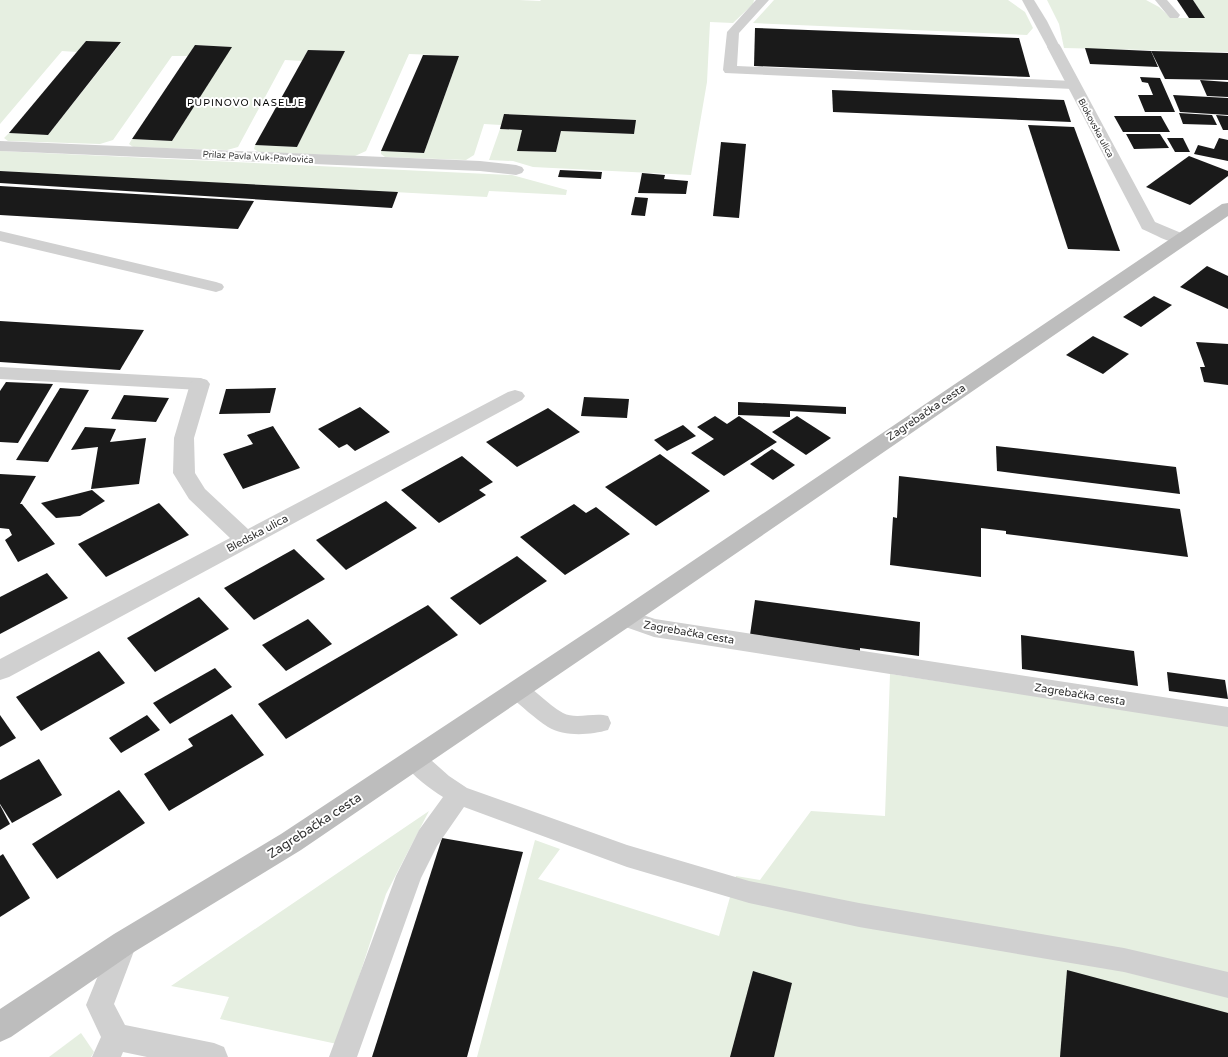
<svg xmlns="http://www.w3.org/2000/svg" width="1228" height="1057" font-family="'Varela Round',sans-serif">
<style>
.green{fill:#e6efe1}
.building{fill:#1a1a1a}
.lines{fill:none;stroke-linecap:round;stroke-linejoin:round}
.lane{fill:#d0d0d0;fill-rule:evenodd}
.street{fill:#d0d0d0;fill-rule:evenodd}
.secondary{fill:#bdbdbd;fill-rule:evenodd}
.labels{text-anchor:middle;stroke-width:4;stroke-linejoin:round;paint-order:stroke}
.far-street-label{font-size:9px;fill:#333;stroke:#fff}
.far-neighbourhood-label{font-size:10px;letter-spacing:1px;fill:#000;stroke:#fff}
.street-label{font-size:11px;fill:#333;stroke:#fff}
.near-street-label{font-size:13px;fill:#333;stroke:#fff}
</style>
<rect width="100%" height="100%" fill="#fff"/>
<g class="green">
<polygon points="0,0 519,0 540,1 541,0 754,0 753,4 733,23 710,22 707,82 691,175 533,167 513,161 489,160 500,129 522,130 518,151 556,152 561,131 634,134 635,120 504,114 501,125 484,124 474,155 466,160 385,157 381,154 381,151 424,153 459,56 409,54 366,151 355,156 259,152 254,149 255,145 297,147 345,51 308,50 302,61 285,60 238,147 227,150 133,147 129,144 132,139 172,141 231,47 195,45 188,56 172,56 113,140 100,144 8,141 4,138 9,133 48,135 121,43 86,41 77,52 62,51 0,124"/>
<polygon points="774,0 1008,0 1025,12 1033,28 1027,35 753,23"/>
<polygon points="1047,0 1146,0 1159,7 1171,18 1204,18 1193,0 1228,0 1228,52 1064,48 1059,24"/>
<polygon points="0,151 512,175 567,190 566,195 489,191 487,197 0,171"/>
<polygon points="890,674 1228,725 1228,1057 477,1057 535,840 560,849 538,879 719,936 736,876 760,880 811,811 885,816"/>
<polygon points="429,811 386,894 337,1044 220,1019 229,997 171,986"/>
<polygon points="81,1033 94,1052 91,1057 49,1057"/>
</g>
<g class="building">
<polygon points="1177,0 1193,0 1205,18 1189,18"/>
<polygon points="755,28 1019,38 1030,77 754,66"/>
<polygon points="86,41 121,42 48,135 9,133"/>
<polygon points="195,45 232,47 172,141 132,139"/>
<polygon points="1085,48 1151,51 1158,67 1090,64"/>
<polygon points="308,50 345,51 297,147 255,145"/>
<polygon points="1151,51 1228,53 1228,80 1165,79"/>
<polygon points="423,55 459,56 424,153 381,151"/>
<polygon points="1140,77 1160,78 1175,112 1145,112 1138,95 1161,95 1153,95 1148,83 1142,82"/>
<polygon points="1200,80 1228,82 1228,97 1207,96"/>
<polygon points="832,90 1064,100 1071,122 833,112"/>
<polygon points="1173,95 1228,98 1228,115 1180,112"/>
<polygon points="1179,113 1212,115 1217,125 1183,124"/>
<polygon points="504,114 636,120 634,134 561,131 556,152 517,151 522,130 500,129"/>
<polygon points="1216,115 1228,116 1228,130 1223,130"/>
<polygon points="1114,116 1161,116 1170,132 1123,132"/>
<polygon points="1028,125 1074,127 1120,251 1068,249"/>
<polygon points="1126,134 1160,134 1169,148 1134,149"/>
<polygon points="1167,138 1183,138 1190,152 1175,152"/>
<polygon points="1219,138 1228,140 1228,161 1194,154 1198,145 1214,149"/>
<polygon points="721,142 746,144 739,218 713,216"/>
<polygon points="1189,156 1228,171 1228,176 1190,205 1146,187"/>
<polygon points="560,170 602,172 601,179 558,177"/>
<polygon points="0,171 398,192 392,208 0,183"/>
<polygon points="642,173 665,175 664,179 688,181 686,194 638,193"/>
<polygon points="0,186 254,201 238,229 0,215"/>
<polygon points="635,197 648,198 645,216 631,215"/>
<polygon points="1207,266 1228,276 1228,309 1180,287"/>
<polygon points="1154,296 1172,305 1141,327 1123,317"/>
<polygon points="0,321 144,330 120,370 0,362"/>
<polygon points="1093,336 1129,354 1103,374 1066,355"/>
<polygon points="1196,342 1228,344 1228,385 1204,382 1200,367 1205,367"/>
<polygon points="6,382 53,384 18,443 0,442 0,391"/>
<polygon points="60,388 89,390 48,462 16,460"/>
<polygon points="276,388 270,413 219,414 226,389"/>
<polygon points="124,395 169,398 156,422 111,419"/>
<polygon points="584,397 629,399 627,418 581,416"/>
<polygon points="738,402 846,407 846,414 790,411 790,417 738,415"/>
<polygon points="360,407 390,432 355,451 347,444 339,448 318,429"/>
<polygon points="548,408 580,432 517,467 486,442"/>
<polygon points="715,416 727,424 739,416 777,442 724,476 691,453 714,439 697,427"/>
<polygon points="797,416 831,438 806,455 772,432"/>
<polygon points="683,425 696,436 667,451 654,440"/>
<polygon points="273,426 300,468 243,489 223,454 253,444 247,435"/>
<polygon points="85,427 116,429 110,442 146,438 139,484 91,489 98,447 71,450"/>
<polygon points="996,446 1176,467 1180,494 997,471"/>
<polygon points="772,449 795,465 773,480 750,464"/>
<polygon points="660,454 710,491 656,526 605,487"/>
<polygon points="462,456 493,482 479,490 486,495 439,523 401,490"/>
<polygon points="0,474 36,476 20,504 22,504 55,544 18,562 5,540 12,535 9,529 0,528"/>
<polygon points="899,476 1180,509 1188,557 1006,534 1006,531 981,528 981,577 890,565 893,517 897,518"/>
<polygon points="92,490 105,501 80,516 56,518 41,503"/>
<polygon points="386,501 417,528 346,570 316,540"/>
<polygon points="159,503 189,535 106,577 78,544"/>
<polygon points="574,504 586,513 596,507 630,534 565,575 520,537"/>
<polygon points="294,549 325,579 254,620 224,588"/>
<polygon points="517,556 547,581 480,625 450,598"/>
<polygon points="47,573 68,598 0,634 0,597"/>
<polygon points="199,597 229,629 155,672 127,638"/>
<polygon points="755,600 920,622 919,656 860,648 860,651 750,635"/>
<polygon points="428,605 458,635 286,739 258,704"/>
<polygon points="308,619 332,644 286,671 262,645"/>
<polygon points="1021,635 1134,651 1138,686 1022,669"/>
<polygon points="99,651 125,683 41,731 16,697"/>
<polygon points="215,668 232,687 170,724 153,703"/>
<polygon points="1167,672 1225,680 1228,699 1169,691"/>
<polygon points="232,714 264,755 169,811 144,774 193,746 188,739"/>
<polygon points="0,715 16,738 0,747"/>
<polygon points="147,715 160,730 121,753 109,738"/>
<polygon points="39,759 62,795 12,823 0,804 0,780"/>
<polygon points="119,790 145,823 57,879 32,844"/>
<polygon points="0,805 10,824 0,830"/>
<polygon points="442,838 523,852 467,1057 372,1057"/>
<polygon points="3,854 30,898 0,917 0,856"/>
<polygon points="1067,970 1228,1013 1228,1057 1060,1057"/>
<polygon points="753,971 792,983 774,1057 730,1057"/>
</g>
<g class="lines">
<g class="lane">
<polygon points="756,0 769,0 739,33 737,66 1073,81 1078,82 1080,85 1078,88 1073,89 725,73 723,70 727,32"/>
<polygon points="1022,0 1034,0 1047,21 1060,47 1059,50 1049,50"/>
<polygon points="1155,0 1167,0 1180,15 1178,18 1170,18"/>
<polygon points="0,231 216,282 222,284 224,287 222,290 216,292 0,241"/>
<polygon points="0,367 200,378 206,380 209,384 206,388 200,390 0,379"/>
<path d="M517,681C535,687 546,704 563,713C576,720 594,712 608,716L611,723L608,730C591,735 564,737 548,727C534,718 522,706 509,696L506,690L509,684Z"/>
<path d="M414,749L422,752L449,776L467,788L627,845L749,881L859,903L1124,948L1228,972V998L1124,972L859,927L749,903L627,867L464,807L437,846L421,878L357,1057H329L396,876L419,830L443,797C429,788 410,775 402,759L406,752Z"/>
<polygon points="124,931 133,934 137,943 114,1004 125,1025 214,1043 224,1047 228,1057 147,1057 123,1052 121,1057 92,1057 101,1037 86,1005 115,934"/>
</g>
<g class="street">
<path d="M1054,43L1059,44L1061,47L1155,222L1186,235L1189,239L1186,243C1172,246 1155,234 1142,229L1140,225L1047,47L1049,44Z"/>
<polygon points="0,141 480,161 516,165 522,167 524,170 522,173 516,175 480,171 0,151"/>
<polygon points="200,378 207,380 210,384 194,438 195,473 205,489 248,529 508,392 515,390 522,392 525,396 522,400 9,677 0,680 0,659 230,538 189,499 173,473 174,438 190,384 193,380"/>
<polygon points="625,609 655,619 1228,707 1228,727 654,637 617,624 613,618 617,612"/>
</g>
<polygon class="secondary" points="1228,203 1228,216 633,624 301,850 134,952 11,1037 0,1042 0,1009 114,934 281,834 617,612 1222,204"/>
</g>
<g class="labels">
<g class="far-street-label">
<text transform="translate(1096 128) rotate(62)" y="3">Biokovska ulica</text>
<text transform="translate(258 157) rotate(3)" y="3">Prilaz Pavla Vuk-Pavlovića</text>
</g>
<g class="far-neighbourhood-label">
<text x="246" y="106">PUPINOVO NASELJE</text>
</g>
<g class="street-label">
<text transform="translate(926 412) rotate(-34)" y="4">Zagrebačka cesta</text>
<text transform="translate(257 533) rotate(-28)" y="4">Bledska ulica</text>
<text transform="translate(689 632) rotate(10)" y="4">Zagrebačka cesta</text>
<text transform="translate(1080 694) rotate(9)" y="4">Zagrebačka cesta</text>
</g>
<g class="near-street-label">
<text transform="translate(314 825) rotate(-33)" y="5">Zagrebačka cesta</text>
</g>
</g>
</svg>
